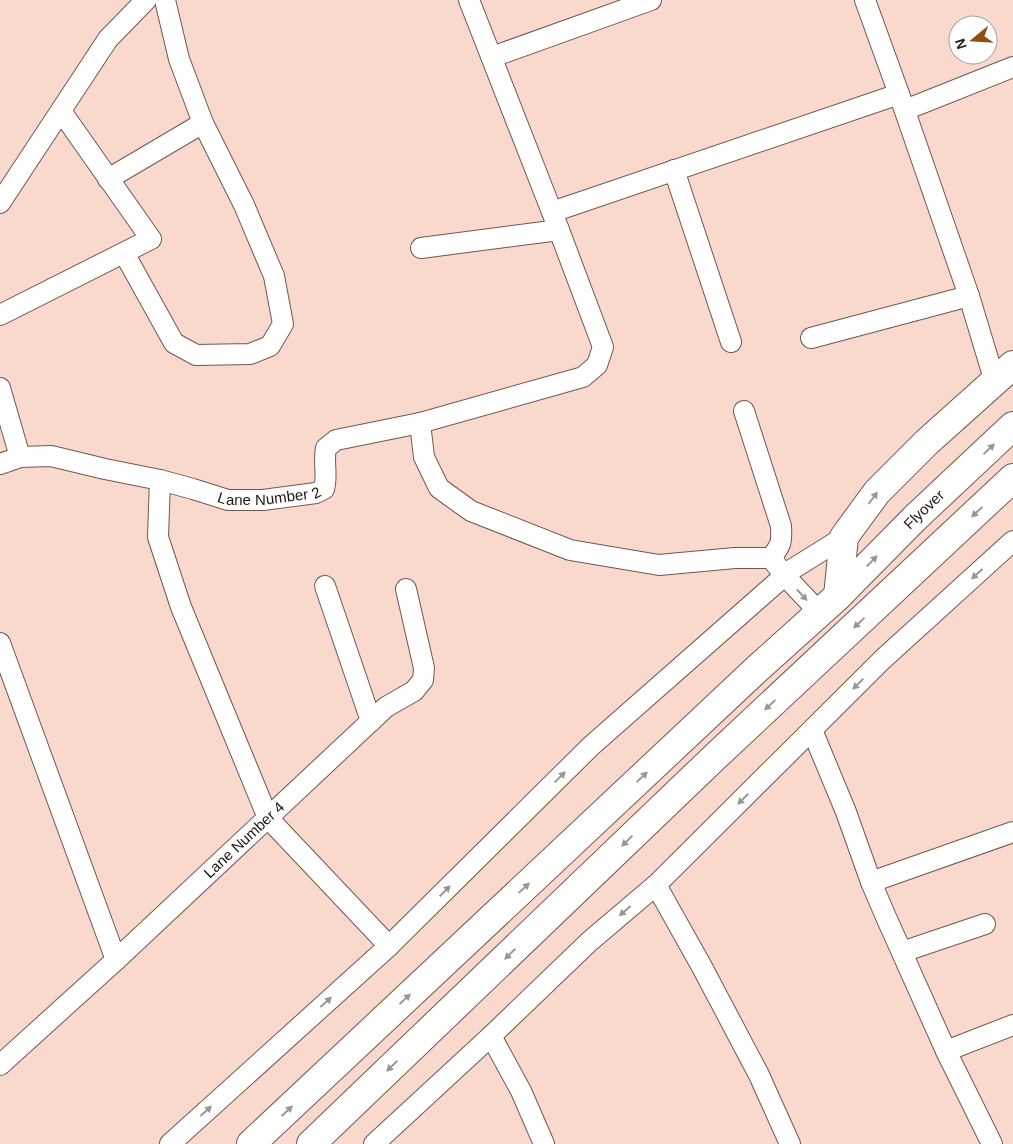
<svg xmlns="http://www.w3.org/2000/svg" width="1013" height="1144" font-family="Arial,sans-serif">
<style>
.lines{fill:none;stroke-linecap:round;stroke-linejoin:round}
.minor-casing{stroke:#72574d;stroke-width:22}
.highway-casing{stroke:#72574d;stroke-width:30}
.minor{stroke:#fff;stroke-width:20}
.highway{stroke:#fff;stroke-width:28}
.oneway{fill:#9b9694}
.labels{text-anchor:middle;stroke-width:5;stroke-linejoin:round;paint-order:stroke}
.street-label{font-size:15px;fill:#211611;stroke:#fff}
</style>
<rect width="100%" height="100%" fill="#f9d9cd"/>
<g class="lines">
<g class="minor-casing">
<g id="minor">
<polyline points="865,0 899,94 969,296 995,382"/>
<polyline points="492,57 651,0"/>
<polyline points="905,110 1013,67"/>
<polyline points="674,170 731,342"/>
<polyline points="108,179 203,123"/>
<polyline points="0,203 108,39 146,0"/>
<polyline points="552,212 899,94"/>
<polyline points="421,248 559,230"/>
<polyline points="124,253 174,343 196,355 250,354 270,346 283,324 274,276 244,205 203,123 179,59 165,0"/>
<polyline points="0,315 151,239 61,111"/>
<polyline points="811,338 969,296"/>
<polyline points="0,388 20,457"/>
<path d="M744,411L781,526C782,543 781,545 771,558"/>
<polyline points="420,423 424,457 439,488 471,511 570,550 659,565 735,558 771,558 785,576 820,613"/>
<path id="s1" d="M0,464L20,457L51,456L105,469L160,480L193,489L228,500H263L316,493L324,489C328,475 323,462 326,448L336,440L420,423L583,377L597,365L603,347L559,230L469,0"/>
<polyline points="160,480 158,537 181,607 268,818 389,946"/>
<polyline points="325,586 371,721"/>
<polyline points="0,643 116,960"/>
<polyline points="812,730 846,812 871,882 886,917 946,1051 992,1144"/>
<polyline points="871,882 1013,832"/>
<polyline points="656,885 702,967 759,1075 790,1144"/>
<polyline points="902,952 985,924"/>
<polyline points="491,1036 521,1091 544,1144"/>
<polyline points="946,1051 1013,1025"/>
<path id="s2" d="M0,1065L116,960L386,707L414,691L423,680L424,668L406,589"/>
<polyline points="170,1144 389,946 591,746 791,570 844,537"/>
<polyline points="374,1144 491,1036 590,941 656,885 883,659 1013,541"/>
</g>
</g>
<g class="highway-casing">
<g id="highway">
<polyline points="838,596 844,537 877,492 927,442 1013,365"/>
<path id="s3" d="M251,1144L758,668L838,596L915,518L1013,426"/>
<polyline points="311,1144 718,754 1013,478"/>
</g>
</g>
<use href="#minor" class="minor"/>
<use href="#highway" class="highway"/>
</g>
<defs><path id="oneway-solid" d="M-6-.8H1V-3.2L6.5 0L1 3.2V.8H-6Z" transform="scale(1.25)"/></defs>
<g class="oneway">
<use href="#oneway-solid" transform="translate(989 449) rotate(-43)"/>
<use href="#oneway-solid" transform="translate(873 498) rotate(-53)"/>
<use href="#oneway-solid" transform="translate(977 512) rotate(137)"/>
<use href="#oneway-solid" transform="translate(872 561) rotate(-46)"/>
<use href="#oneway-solid" transform="translate(977 574) rotate(138)"/>
<use href="#oneway-solid" transform="translate(802 595) rotate(47)"/>
<use href="#oneway-solid" transform="translate(859 623) rotate(137)"/>
<use href="#oneway-solid" transform="translate(858 684) rotate(135)"/>
<use href="#oneway-solid" transform="translate(770 705) rotate(137)"/>
<use href="#oneway-solid" transform="translate(560 777) rotate(-45)"/>
<use href="#oneway-solid" transform="translate(642 777) rotate(-43)"/>
<use href="#oneway-solid" transform="translate(743 799) rotate(135)"/>
<use href="#oneway-solid" transform="translate(627 841) rotate(136)"/>
<use href="#oneway-solid" transform="translate(524 888) rotate(-43)"/>
<use href="#oneway-solid" transform="translate(445 891) rotate(-45)"/>
<use href="#oneway-solid" transform="translate(625 911) rotate(139)"/>
<use href="#oneway-solid" transform="translate(510 954) rotate(136)"/>
<use href="#oneway-solid" transform="translate(405 999) rotate(-43)"/>
<use href="#oneway-solid" transform="translate(326 1002) rotate(-42)"/>
<use href="#oneway-solid" transform="translate(392 1066) rotate(136)"/>
<use href="#oneway-solid" transform="translate(206 1111) rotate(-42)"/>
<use href="#oneway-solid" transform="translate(287 1111) rotate(-43)"/>
</g>
<g class="labels">
<g class="street-label">
<text dy="5" stroke="none"><textPath href="#s1" startOffset="276">Lane Number 2</textPath></text>
<text dy="5" stroke="none"><textPath href="#s3" startOffset="925">Flyover</textPath></text>
<text dy="5" stroke="none"><textPath href="#s2" startOffset="332">Lane Number 4</textPath></text>
</g>
</g>
<g transform="translate(973 40) rotate(252)"><circle r="24" fill="#ffffff" stroke="#a6a2a0"/>
<path d="M0-4L9 19L0 12L-9 19Z" fill="#8e4f15"/>
<text y="-8" font-size="14" font-weight="bold" text-anchor="middle" fill="#211611">N</text>
</g>
</svg>
